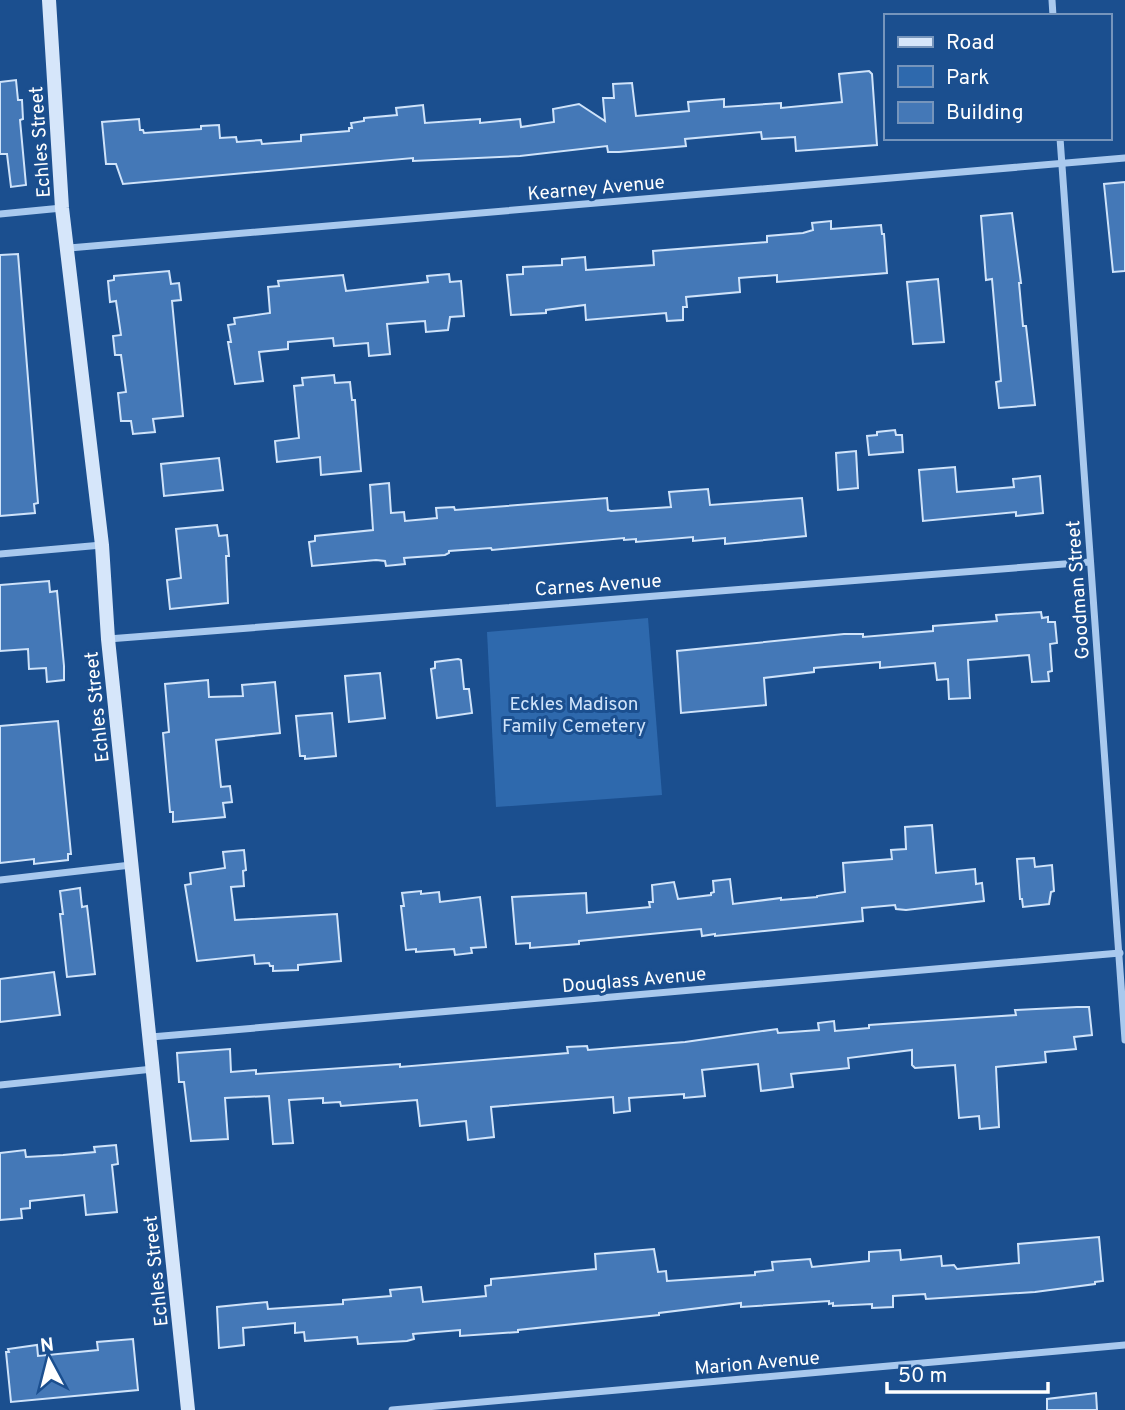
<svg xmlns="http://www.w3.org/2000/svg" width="1125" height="1410" font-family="Overpass,sans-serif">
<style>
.green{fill:#2e69ad}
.building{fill:#4478b7;stroke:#cfe3fa;stroke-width:2}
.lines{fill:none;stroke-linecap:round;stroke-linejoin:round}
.street{stroke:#a9c9ee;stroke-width:7}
.secondary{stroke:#d6e6fa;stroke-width:14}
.labels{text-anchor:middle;stroke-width:6;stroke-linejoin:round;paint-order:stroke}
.street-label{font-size:19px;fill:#fff;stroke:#1b4f8f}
.park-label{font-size:19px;fill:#cfe3fa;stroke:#1b4f8f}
</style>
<rect width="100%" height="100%" fill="#1b4f8f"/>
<polygon class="green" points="648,618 662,795 496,807 487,632"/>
<g class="building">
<polygon points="869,71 872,74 877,145 796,151 795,137 762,139 761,132 685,139 686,146 619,152 608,152 607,146 520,156 413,161 413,158 123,184 116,164 106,164 102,122 139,119 140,130 143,130 144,133 201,129 201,126 219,125 220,138 236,137 237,142 261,140 262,144 301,141 301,135 349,131 349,128 352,128 351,123 364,121 364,118 397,115 396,108 423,105 425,123 480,119 480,123 520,119 521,127 554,122 553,109 579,104 605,121 603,98 614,98 613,84 632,83 636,116 689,111 688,102 724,99 724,107 781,103 781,108 842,102 839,74"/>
<polygon points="16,80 18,100 22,100 23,119 20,120 26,185 11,187 7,154 0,154 0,82"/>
<polygon points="1125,182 1125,271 1113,272 1104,184"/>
<polygon points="1012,213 1021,283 1019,283 1023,326 1026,326 1035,405 999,408 996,382 1001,381 992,279 986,280 981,216"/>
<polygon points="831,221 831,229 881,225 882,234 884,234 887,273 777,282 777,275 739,278 740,292 686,297 687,307 683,307 683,320 667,321 666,313 586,320 585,305 546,310 546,313 511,315 507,275 523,274 523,267 562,265 562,259 585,257 586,270 654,265 653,251 767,242 767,236 803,233 813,230 812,223"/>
<polygon points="18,254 38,503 34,504 35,513 0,516 0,255"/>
<polygon points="169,271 171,284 179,283 181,300 172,301 183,416 153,419 155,432 133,434 131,421 121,421 118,393 126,392 121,355 115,355 113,336 121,335 116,301 110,302 108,281 114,280 114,276"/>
<polygon points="449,274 450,282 461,281 464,316 450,317 448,330 426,332 425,321 387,324 390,354 369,356 368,343 334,346 333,338 288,342 288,349 259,352 263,381 235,384 228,342 231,342 228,325 235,324 234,318 270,313 268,287 279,286 278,281 343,275 346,291 428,282 427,276"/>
<polygon points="938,279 944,342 913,344 907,282"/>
<polygon points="334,375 335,383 350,382 352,400 355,400 361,471 321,475 320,457 277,462 275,441 299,438 294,386 303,385 302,378"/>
<polygon points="895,430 896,435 902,435 903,452 869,455 867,436 877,435 877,432"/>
<polygon points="856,451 858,488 838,490 836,453"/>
<polygon points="219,458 223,490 164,496 161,464"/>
<polygon points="955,467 957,492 1014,487 1013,479 1040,476 1043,513 1016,516 1016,512 923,521 919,470"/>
<polygon points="389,483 391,513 404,512 405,521 437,518 436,508 454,507 455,510 607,498 608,510 611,511 671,507 669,492 708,489 710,505 802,498 806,536 725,544 725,538 693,541 693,537 636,542 636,539 624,540 624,538 492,550 491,548 449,551 449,553 445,555 404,558 405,564 386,566 385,561 376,560 312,566 309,542 315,541 315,536 373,530 370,485"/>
<polygon points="217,525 219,536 227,535 229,556 226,556 228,603 170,609 167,580 181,578 176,529"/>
<polygon points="49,581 50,592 57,591 64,666 64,680 47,682 46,668 29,669 28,649 0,651 0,585"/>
<polygon points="1041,612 1042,618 1048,617 1048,622 1055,622 1057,643 1050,644 1052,671 1048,672 1049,681 1032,682 1029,655 968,660 970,698 949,699 948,679 937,680 935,663 880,668 880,662 814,668 814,672 764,678 766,705 681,713 677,651 844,634 863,634 863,637 933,631 933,626 997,621 996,615"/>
<polygon points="458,659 461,660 464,689 469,689 472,713 437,718 431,669 435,668 435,662"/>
<polygon points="380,673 385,718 349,722 345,676"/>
<polygon points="208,680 209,697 243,696 242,685 275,682 280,733 216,740 221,787 230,786 232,802 223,803 225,817 173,822 173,812 170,812 163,733 169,732 165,684"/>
<polygon points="332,713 336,756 305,759 305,756 300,756 296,716"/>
<polygon points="58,721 71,854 68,854 68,860 34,864 34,859 0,863 0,726"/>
<polygon points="932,825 936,873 975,869 976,884 982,883 984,901 906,910 896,909 895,905 862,908 863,921 715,936 715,934 702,936 701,929 579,941 579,944 530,948 530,943 516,944 512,897 586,893 587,913 650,907 649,902 653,902 652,885 674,882 678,899 711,895 711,893 714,892 713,881 730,879 733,904 781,898 781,900 817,897 817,896 845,892 843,863 892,859 891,850 906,849 905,827"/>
<polygon points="244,850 246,870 243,871 244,886 231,887 235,920 337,914 341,961 298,965 298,970 273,971 273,966 270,966 269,963 255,964 254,955 197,961 185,885 191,884 190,873 225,868 223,852"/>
<polygon points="1034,858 1035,867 1052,865 1054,891 1051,892 1049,904 1023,907 1022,899 1020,899 1017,859"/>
<polygon points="80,888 82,907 87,906 95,974 67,977 60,914 63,914 60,891"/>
<polygon points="421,891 421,894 439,892 440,902 480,897 486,947 471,948 472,953 455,955 454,949 416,952 416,949 406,950 401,906 404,906 402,893"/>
<polygon points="54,972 60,1015 0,1022 0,979"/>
<polygon points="1077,1007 1089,1007 1092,1035 1074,1037 1076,1049 1045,1052 1046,1062 996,1067 999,1127 980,1129 979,1116 959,1118 955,1065 915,1068 912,1065 912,1050 848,1058 849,1068 791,1074 793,1087 761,1091 758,1064 702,1070 705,1096 684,1098 684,1094 629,1098 630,1111 614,1113 613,1097 491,1107 494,1137 468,1140 466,1121 420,1126 417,1100 341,1106 340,1102 323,1103 323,1098 289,1100 293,1143 273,1144 269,1096 225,1098 228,1139 191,1141 184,1082 179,1082 177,1053 230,1049 231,1072 256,1070 256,1074 400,1064 400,1067 568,1053 567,1047 587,1046 588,1050 685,1042 777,1029 778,1033 819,1030 818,1023 834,1021 835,1031 869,1028 869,1025 1016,1015 1015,1010"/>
<polygon points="116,1145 118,1164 112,1165 117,1212 86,1215 84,1195 30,1201 30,1208 21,1209 22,1218 0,1220 0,1153 25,1150 26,1157 63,1155 95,1152 94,1147"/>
<polygon points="1099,1237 1103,1281 1095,1282 1095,1284 1035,1292 926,1299 925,1294 893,1296 893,1307 872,1308 872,1304 833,1306 833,1303 829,1304 829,1301 741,1307 741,1303 659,1313 659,1315 518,1330 518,1332 460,1336 460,1330 413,1334 414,1339 407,1341 358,1344 357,1337 305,1341 304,1332 295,1333 295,1323 243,1328 244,1345 219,1348 217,1307 267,1302 268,1309 343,1304 343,1300 391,1296 390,1290 421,1287 423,1302 486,1296 485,1286 491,1285 491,1279 596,1269 595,1254 654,1249 658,1272 666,1271 667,1281 755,1275 755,1272 773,1270 772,1262 810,1259 812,1267 869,1261 869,1252 900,1250 901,1260 941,1256 942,1266 954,1265 957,1269 1019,1263 1018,1244"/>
<polygon points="133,1339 138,1390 11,1402 6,1352 9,1352 8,1349 37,1345 38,1356 98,1350 97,1342"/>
<polygon points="1096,1393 1097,1410 1047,1410 1047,1399"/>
</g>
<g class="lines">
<g class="street">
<polyline points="1052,0 1053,16"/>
<polyline points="1060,138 1125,1040"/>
<polyline points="0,214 62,208"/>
<polyline points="69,248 1125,158"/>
<polyline points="0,554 102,545"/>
<polyline points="108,639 1090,562"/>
<polyline points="0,880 131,865"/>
<polyline points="151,1037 1120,953"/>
<polyline points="0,1085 153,1069"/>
<polyline points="392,1410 1125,1345"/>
</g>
<polyline class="secondary" points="49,0 62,208 102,545 108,639 188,1410"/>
</g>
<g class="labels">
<g class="street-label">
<text transform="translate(39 142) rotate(-94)" y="7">Echles Street</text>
<text transform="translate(596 187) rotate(-5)" y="7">Kearney Avenue</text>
<text transform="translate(598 584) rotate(-4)" y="7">Carnes Avenue</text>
<text transform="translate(1077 590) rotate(-94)" y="7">Goodman Street</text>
<text transform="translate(96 707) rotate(-96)" y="7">Echles Street</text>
<text transform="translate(634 979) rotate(-5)" y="7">Douglass Avenue</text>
<text transform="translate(155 1271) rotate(-96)" y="7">Echles Street</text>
<text transform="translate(757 1362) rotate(-5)" y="7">Marion Avenue</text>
</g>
<g class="park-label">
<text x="574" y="710">Eckles Madison<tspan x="574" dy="22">Family Cemetery</tspan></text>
</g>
</g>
<rect x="884" y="14" width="228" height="126" fill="#1b4f8f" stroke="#7695bc" stroke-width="2"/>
<rect x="898" y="37" width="35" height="10" fill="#d6e6fa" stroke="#7695bc" stroke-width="2"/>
<text x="946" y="49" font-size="21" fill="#ffffff">Road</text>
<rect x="898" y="66" width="35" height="21" fill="#2e69ad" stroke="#7695bc" stroke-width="2"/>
<text x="946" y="84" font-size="21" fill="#ffffff">Park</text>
<rect x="898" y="102" width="35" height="21" fill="#4478b7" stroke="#7695bc" stroke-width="2"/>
<text x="946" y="119" font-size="21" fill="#ffffff">Building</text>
<g transform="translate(49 1361) rotate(353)" stroke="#1b4f8f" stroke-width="5" paint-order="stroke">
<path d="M0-5L12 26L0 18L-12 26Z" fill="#ffffff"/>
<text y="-10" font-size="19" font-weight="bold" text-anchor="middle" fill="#ffffff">N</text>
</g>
<path d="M887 1382v10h161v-10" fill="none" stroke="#ffffff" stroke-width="3.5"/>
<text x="898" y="1382" font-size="21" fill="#ffffff" stroke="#1b4f8f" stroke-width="5" paint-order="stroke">50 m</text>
</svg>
